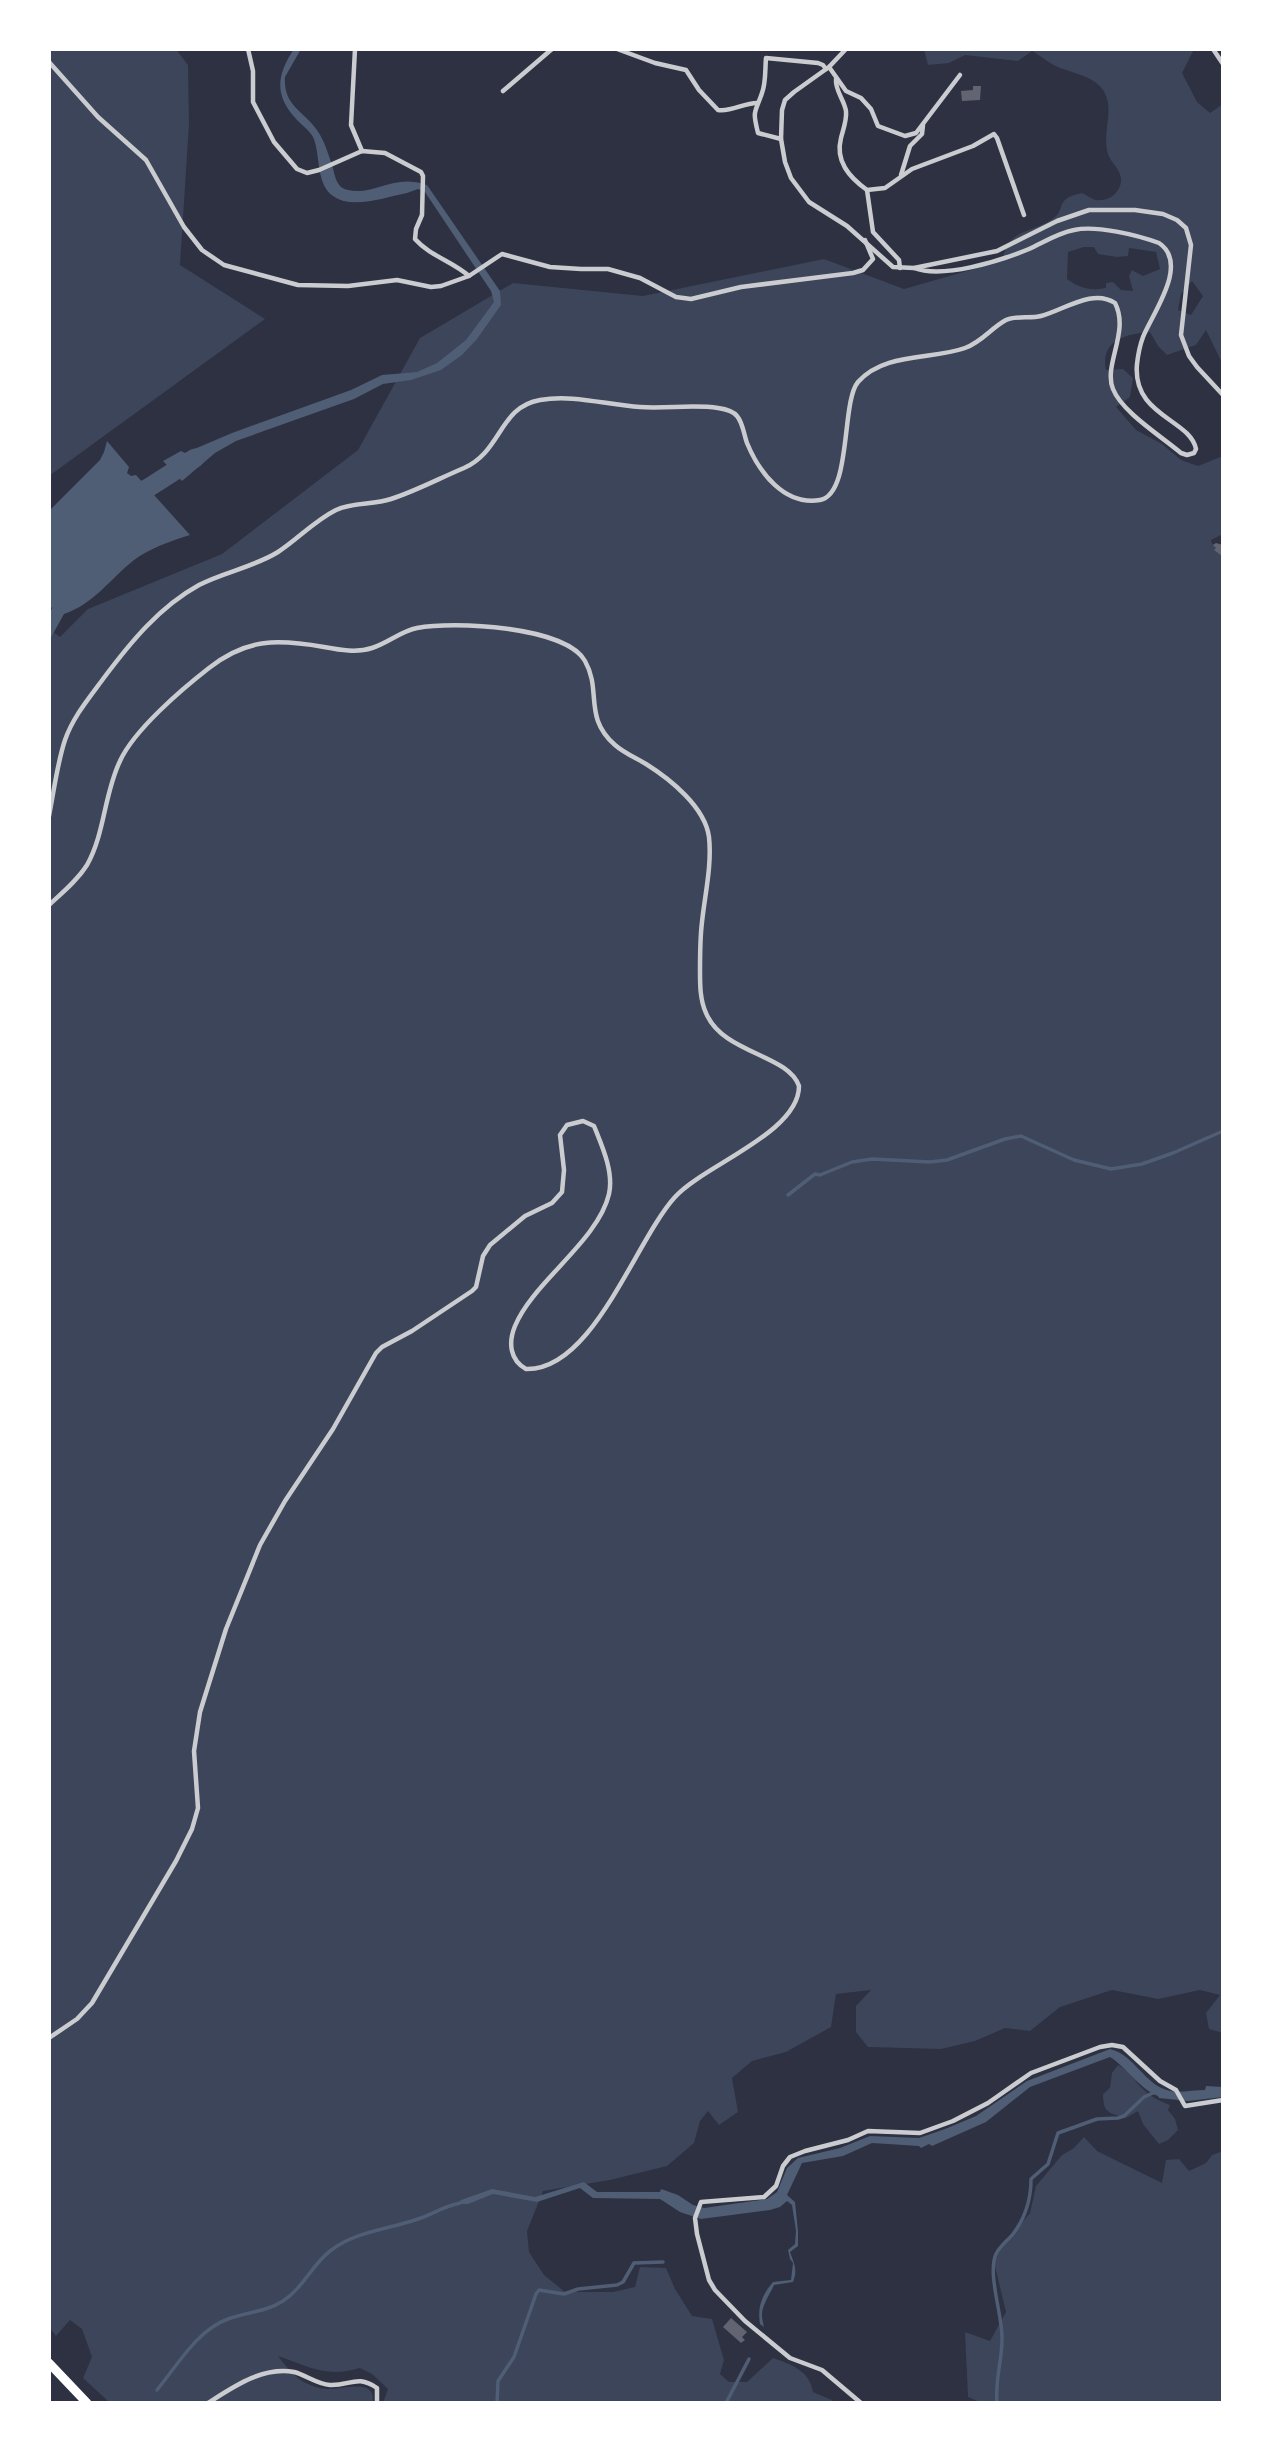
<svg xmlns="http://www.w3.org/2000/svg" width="1272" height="2452" font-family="Cabin,sans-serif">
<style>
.green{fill:#3c4559;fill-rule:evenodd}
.water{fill:#4f5d75}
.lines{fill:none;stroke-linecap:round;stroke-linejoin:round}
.stream{stroke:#4f5d75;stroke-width:3.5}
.river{stroke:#4f5d75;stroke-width:19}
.building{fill:#626471}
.minor{stroke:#caccd0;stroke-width:4.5}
.motorway{stroke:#fff;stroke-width:9}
</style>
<rect width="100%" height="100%" fill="#2d3142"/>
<g class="green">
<polygon points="49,49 176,49 188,65 189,124 180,265 265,319 49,476"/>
<path d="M924,49H1194L1182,73L1197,102L1210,113L1223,104V365L1206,330L1196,345L1167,355L1158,346L1150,332C1126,334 1100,340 1106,370L1123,369L1133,378L1130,397L1116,407L1136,430L1162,444L1181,460L1198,466L1223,456V534L1211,540L1212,544L1223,548V2033L1209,2029L1206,2013L1220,1995L1200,1990L1158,1999L1112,1990L1060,2007L1030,2031L1005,2028L975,2041L941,2049L868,2047L856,2032V2006L871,1990L836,1994L831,2027L786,2052L752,2061L732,2078L738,2112L719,2125L708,2111L700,2121L694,2143L667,2166L610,2180L543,2191L527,2231L529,2252L544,2275L565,2292H613L635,2287L640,2267L666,2268L675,2289L692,2316L712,2319L724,2360L720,2374L729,2382H747L773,2358C791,2364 810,2371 813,2392L832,2400L833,2403H383L388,2389L372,2374L360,2368C326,2378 310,2367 278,2356C284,2364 296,2379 306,2383C312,2386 321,2389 328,2389C341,2390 378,2377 372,2403H110L83,2378L92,2357L82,2329L70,2320L56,2336L49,2327V629L60,637L88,609L222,554L358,450L420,338L513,283L643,296L824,259L904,289L1002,261C1009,228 1027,235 1051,220C1068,210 1052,199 1082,193C1086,195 1092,199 1096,200C1110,202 1122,191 1121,178C1119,167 1111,163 1108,154C1101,132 1116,110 1103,90C1093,76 1076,74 1060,68C1050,64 1041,56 1032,51L1018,61L965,55L949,63L928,65ZM1084,247H1094L1098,254L1117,257L1128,256L1129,248L1156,252L1160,269L1143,276L1132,270L1129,276L1133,291L1121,290L1113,282L1106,283V288C1091,291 1079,288 1067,279L1068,252ZM1192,281L1203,296L1191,315L1178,310L1181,294Z"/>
<path d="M1118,2065C1134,2074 1133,2080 1144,2090C1151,2097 1160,2101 1170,2105L1168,2110L1175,2119L1178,2130L1168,2140L1159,2144L1143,2124L1138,2111L1126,2118C1109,2113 1103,2113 1103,2094L1110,2088L1112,2073Z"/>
<polygon points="1084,2137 1097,2151 1162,2183 1166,2160 1179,2159 1189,2171 1206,2163 1212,2155 1223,2151 1223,2403 982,2403 968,2397 965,2332 990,2341 1006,2312 993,2258 1030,2213 1036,2186 1062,2155 1074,2148"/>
</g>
<g class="water">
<path d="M294,49H301L285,77C283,106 304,111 317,130C324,140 328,153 332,165C335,175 336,188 348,190C376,196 393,173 427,185L500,291L501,305L477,339L462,355L441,370L411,380L383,384L354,399L236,441L215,453L182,481L163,461L181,451L185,453L232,433L351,390L382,375L417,372L437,363L466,340L494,302L491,291L425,192L418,189L407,193C386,197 352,210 333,196C315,183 321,154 313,137C309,130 303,126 298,121C274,96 276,76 294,49Z"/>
<path d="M107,441L129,467L127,473L131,476L136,475L190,535C171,541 150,548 134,560C110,579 94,604 64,614L49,641V614L52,608L49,605V511L100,460L104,452Z"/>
<path d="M1110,2049C1135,2055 1144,2085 1170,2091C1180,2093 1194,2090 1205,2090L1206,2086L1223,2087V2097L1188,2101L1159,2098L1158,2096C1142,2091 1125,2066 1110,2057L1030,2087L986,2122L932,2146L929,2144L921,2148L919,2146L872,2143L843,2156L802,2163L787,2195L795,2202L798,2231V2246L790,2252C794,2263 798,2270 793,2282L774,2285C770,2294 762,2305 762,2315C762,2319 763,2323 764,2327L760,2324C757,2307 762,2295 773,2282L791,2280L793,2263L790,2259L788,2250L795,2244L796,2231L792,2205L787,2201L780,2207L770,2210L701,2219L680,2212L660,2199L593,2198L580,2188L537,2202L493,2194L468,2204H458L461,2200L492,2189L535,2197L584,2182L597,2192H660L661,2189L678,2195L693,2205L704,2208L767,2199L777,2192L787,2168L798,2158L840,2148L870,2136L919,2138L945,2129L976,2116L1027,2081Z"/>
</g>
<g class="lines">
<g class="stream">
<polyline points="788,1195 815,1174 820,1175 852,1162 872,1159 930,1162 947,1160 1005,1139 1021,1136 1074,1160 1111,1169 1142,1164 1173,1153 1223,1131"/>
<path d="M157,2390C177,2366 197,2330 228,2319C246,2312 266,2312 283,2301C303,2288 312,2265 330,2251C354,2232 388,2229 415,2220C432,2215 441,2207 460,2203"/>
<polyline points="497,2403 498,2381 514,2357 536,2294 539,2290 564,2294 578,2289 617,2285 623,2282 634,2263 663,2262"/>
<polyline points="726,2403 749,2359"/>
<path d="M997,2403C995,2378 1002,2362 1002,2339C1003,2317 987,2274 996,2254C999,2247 1008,2240 1013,2234C1026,2217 1031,2200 1031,2179L1048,2164L1058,2133L1097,2119L1118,2118L1124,2116L1144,2097L1153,2093"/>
</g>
<polyline class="river" points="125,500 148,488 195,458"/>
</g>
<g class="building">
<polygon points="973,86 981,86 980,100 962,101 961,91 973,90"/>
<polygon points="1216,543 1223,545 1222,556 1214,550 1216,548 1213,545"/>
<polygon points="731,2318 747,2332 742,2337 745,2340 741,2343 723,2327"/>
</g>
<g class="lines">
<g class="minor">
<path d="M248,49L253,71V102L274,142L297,169L307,173L319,170L362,151L385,153L421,172L423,176L422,215L416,229L415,239C430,256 452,261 469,276L502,254L550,267L581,269H608L640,278L676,297L691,299L741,287L853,273L863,270L873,259L865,240"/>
<polyline points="355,49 351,125 362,151"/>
<path d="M617,49L655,63L686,70L699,90L718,110C732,112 743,103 757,103"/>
<polyline points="846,49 829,67 794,92 785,100 782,110 781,139 785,162 791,178 809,202 847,226 893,267 914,268 997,251 1057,221 1089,210 1135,210 1163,214 1177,220 1186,228 1191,245 1181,335 1189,356 1197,367 1223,395"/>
<polyline points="1213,49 1223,64"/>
<polyline points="49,62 98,117 146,160 184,227 202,250 224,265 298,285 348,286 397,280 431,287 441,286 469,276"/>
<polyline points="829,67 846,91 861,98 871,109 878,126 905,136 916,133 960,75"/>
<path d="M836,79C835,91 844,99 846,111C847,120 843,130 841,138C835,161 849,177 867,190"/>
<polyline points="503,91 552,49"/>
<path d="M781,139L758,133C752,109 755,114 762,93C766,83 765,69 766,58L818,63L823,65L826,69"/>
<polyline points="901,175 910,146 922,134 923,125"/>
<polyline points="900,268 899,260 873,232 867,190 885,188 912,169 973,146 994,134 997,138 1024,215"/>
<path d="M49,816C54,791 57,764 65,740C73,717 89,698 103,679C130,643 159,607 199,585C224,572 254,567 278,552C298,539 314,521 336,510C353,502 373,505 391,499C416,491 440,478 464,468C502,451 499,407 540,400C573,394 607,405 640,407C666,409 693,404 718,408C725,409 733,411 737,416C743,423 744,435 747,443C759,472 784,506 820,500C852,494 841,402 858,382C884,352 932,360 965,348C982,342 991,328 1006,320C1017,315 1030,319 1041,316C1064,310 1093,288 1115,303C1130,332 1103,365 1113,389C1122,412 1161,436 1181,453L1187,455L1194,453L1196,449C1190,419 1132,416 1137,364C1138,355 1140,345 1143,337C1152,314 1190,264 1159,243C1137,235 1096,225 1074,230C1058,233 1044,242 1029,249C1000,261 943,279 914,268"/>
<path d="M49,905C62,893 77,881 87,865C105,833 104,794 120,761C134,730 182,689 209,668C247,638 278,639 324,647C340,650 357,653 372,648C388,643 401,631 417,628C453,621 565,626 585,661C602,691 583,717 615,745C624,753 636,758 646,764C670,779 705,807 709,837C712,865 705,894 702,922C700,938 700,955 700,971C700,985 700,1000 706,1013C723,1054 788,1054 799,1086C799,1133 704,1165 675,1197C635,1241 593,1371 526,1369C510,1360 508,1343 515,1326C533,1282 598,1241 609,1194C614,1172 602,1146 594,1126L583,1121L567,1125L560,1135L564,1170L562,1192L552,1203L525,1216L490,1245L483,1256L476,1287L472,1291L412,1331L382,1347L376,1353L333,1429L285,1501L260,1545L226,1629L200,1712L194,1751L198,1808L192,1829L176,1861L92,2003L77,2019L49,2038"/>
<path d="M208,2403C233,2387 263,2366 294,2372C306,2375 317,2384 330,2385C350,2386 357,2374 377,2388V2403"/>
<polyline points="861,2403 822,2370 790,2358 745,2321 715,2290 709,2280 697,2234 695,2218 701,2202 764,2197 776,2186 783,2166 790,2157 805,2151 848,2140 868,2131 920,2133 953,2121 988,2103 1031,2073 1100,2047 1112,2045 1123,2047 1160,2081 1176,2090 1185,2106 1223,2100"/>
</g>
<polyline class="motorway" points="49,2363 87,2403"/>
</g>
<rect width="1272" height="2452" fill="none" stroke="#ffffff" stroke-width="102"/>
</svg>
